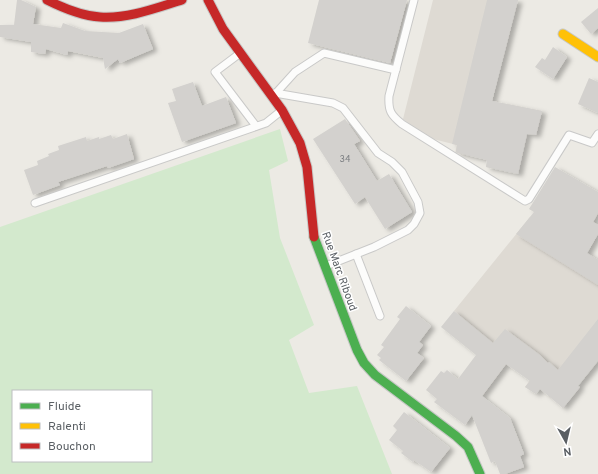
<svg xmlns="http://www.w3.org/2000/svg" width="598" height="474" font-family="Overpass,sans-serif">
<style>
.education{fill:#dedad3}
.green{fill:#d3e9cd;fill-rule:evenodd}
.building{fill:#d3d1ce;filter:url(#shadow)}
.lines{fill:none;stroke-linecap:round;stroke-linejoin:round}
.lane-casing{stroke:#c9c9c8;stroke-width:9}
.fast-casing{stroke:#c7c8c6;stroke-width:11}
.slow-casing{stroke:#c7c8c6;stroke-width:11}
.jam-casing{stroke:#c7c8c6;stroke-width:11}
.lane{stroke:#fcfcfb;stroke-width:7}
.fast{stroke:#4caf50;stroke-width:9}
.slow{stroke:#ffc107;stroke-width:9}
.jam{stroke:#c62828;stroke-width:9}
.labels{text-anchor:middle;stroke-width:3;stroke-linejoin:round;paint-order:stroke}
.number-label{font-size:9px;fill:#7a7d80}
.street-label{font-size:11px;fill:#5a5f64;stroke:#fff}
</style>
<defs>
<filter id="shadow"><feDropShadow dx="4.5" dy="2.5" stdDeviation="2" flood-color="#0004"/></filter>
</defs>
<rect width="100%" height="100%" fill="#eceae4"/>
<g class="education">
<polygon points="433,0 518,0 497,81 489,80 479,120 496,123 501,103 542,111 536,135 527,134 518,174 486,167 492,141 472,153 471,156 455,153 457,145 429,138 422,135 403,119"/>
<polygon points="530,217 598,260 598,361 578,386 580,387 564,404 566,405 563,408 551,396 550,398 548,396 549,395 540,388 536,394 525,387 530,380 454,311"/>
</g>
<path class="green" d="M280,129L288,161L269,170L280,238L314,325L289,340L309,393L357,386L392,474H0V227ZM13,391H151V461H13Z"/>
<g class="building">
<polygon points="17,0 21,0 36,7 33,24 61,28 63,23 85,31 119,33 143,24 153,49 120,63 118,59 105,69 103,58 68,51 67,55 46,49 45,54 31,52 31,42 0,37 0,25 14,25"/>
<polygon points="319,0 407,0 390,63 308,43"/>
<polygon points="487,0 518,0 492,101 542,111 536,135 527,134 518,174 486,167 487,160 458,153 456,152 457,145 452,144"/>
<polygon points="598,8 598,28 591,34 581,22"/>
<polygon points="553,47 567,57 553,79 535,67 542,58 545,60"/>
<polygon points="589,78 598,82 598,113 578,104"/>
<polygon points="193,82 202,106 226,97 236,123 182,142 168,103 176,101 172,89"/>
<polygon points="345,119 360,141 354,144 377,181 389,174 412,212 385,229 365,197 355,204 313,139"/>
<polygon points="127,134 134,159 108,168 107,166 58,182 60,185 33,195 24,170 38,165 37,161 49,156 48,154 59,150 58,146 86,137 87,141 99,137 99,139 111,135 113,139"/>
<polygon points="555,167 598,192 598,213 593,222 598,225 598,234 587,253 598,260 598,285 516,234 534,212 529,209"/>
<polygon points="406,306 431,326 419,342 423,345 417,353 424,358 406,381 379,360 381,358 377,355 384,347 381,345 400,319 397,317"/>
<polygon points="454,311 493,343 505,329 540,355 548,363 549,362 558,370 598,319 598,361 578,386 580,387 563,408 540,389 536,394 525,387 530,381 506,364 482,396 510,418 524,454 520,456 524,467 505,474 500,474 495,461 491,463 472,415 465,425 434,402 437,399 426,390 441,371 444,373 447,370 458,379 476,355 441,327"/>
<polygon points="404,412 450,448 431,472 414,460 413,462 401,453 403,451 389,440 397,430 393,426"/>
</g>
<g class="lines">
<g class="lane-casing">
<g id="lane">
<path d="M414,0L389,96C388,111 391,115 402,124L525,201L529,199L569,135L592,143L598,134"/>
<polyline points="239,54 215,72 256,126"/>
<polyline points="275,93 333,103 343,108 378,153 392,162 402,172 418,202 420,213 414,224 408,230 374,247 326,266"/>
<polyline points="276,93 295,72 324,53 396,70"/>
<polyline points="35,203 266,123 281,111"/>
<polyline points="356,254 380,316"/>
</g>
</g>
<g class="fast-casing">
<polyline id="fast" points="314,237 357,350 364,363 375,375 456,436 468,447 480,474"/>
</g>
<g class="slow-casing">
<polyline id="slow" points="563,34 598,57"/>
</g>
<g class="jam-casing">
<g id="jam">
<path d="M47,0C63,8 82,16 100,17C128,19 156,8 182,0"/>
<polyline points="208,0 223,29 282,110 300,143 307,167 314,237"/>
</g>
</g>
<use href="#lane" class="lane"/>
<use href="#fast" class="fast"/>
<use href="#slow" class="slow"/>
<use href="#jam" class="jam"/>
</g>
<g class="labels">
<g class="number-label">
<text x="345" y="162">34</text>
</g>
<g class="street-label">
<text transform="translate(340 271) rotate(70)" y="4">Rue Marc Riboud</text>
</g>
</g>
<rect x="12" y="390" width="140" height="72" fill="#ffffff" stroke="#bdbfc1"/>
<rect x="20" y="403" width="20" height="6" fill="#4caf50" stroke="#bdbfc1"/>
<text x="48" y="410" font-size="12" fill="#5a5f64">Fluide</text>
<rect x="20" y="423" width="20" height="6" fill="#ffc107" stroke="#bdbfc1"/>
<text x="48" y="430" font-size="12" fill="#5a5f64">Ralenti</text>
<rect x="20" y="443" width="20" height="6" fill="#c62828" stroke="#bdbfc1"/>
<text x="48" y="450" font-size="12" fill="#5a5f64">Bouchon</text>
<g transform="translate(566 442) rotate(172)" stroke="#ffffff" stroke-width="3" paint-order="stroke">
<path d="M0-3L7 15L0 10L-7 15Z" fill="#5a5f64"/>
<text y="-6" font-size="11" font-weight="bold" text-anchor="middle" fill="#5a5f64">N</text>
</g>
</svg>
